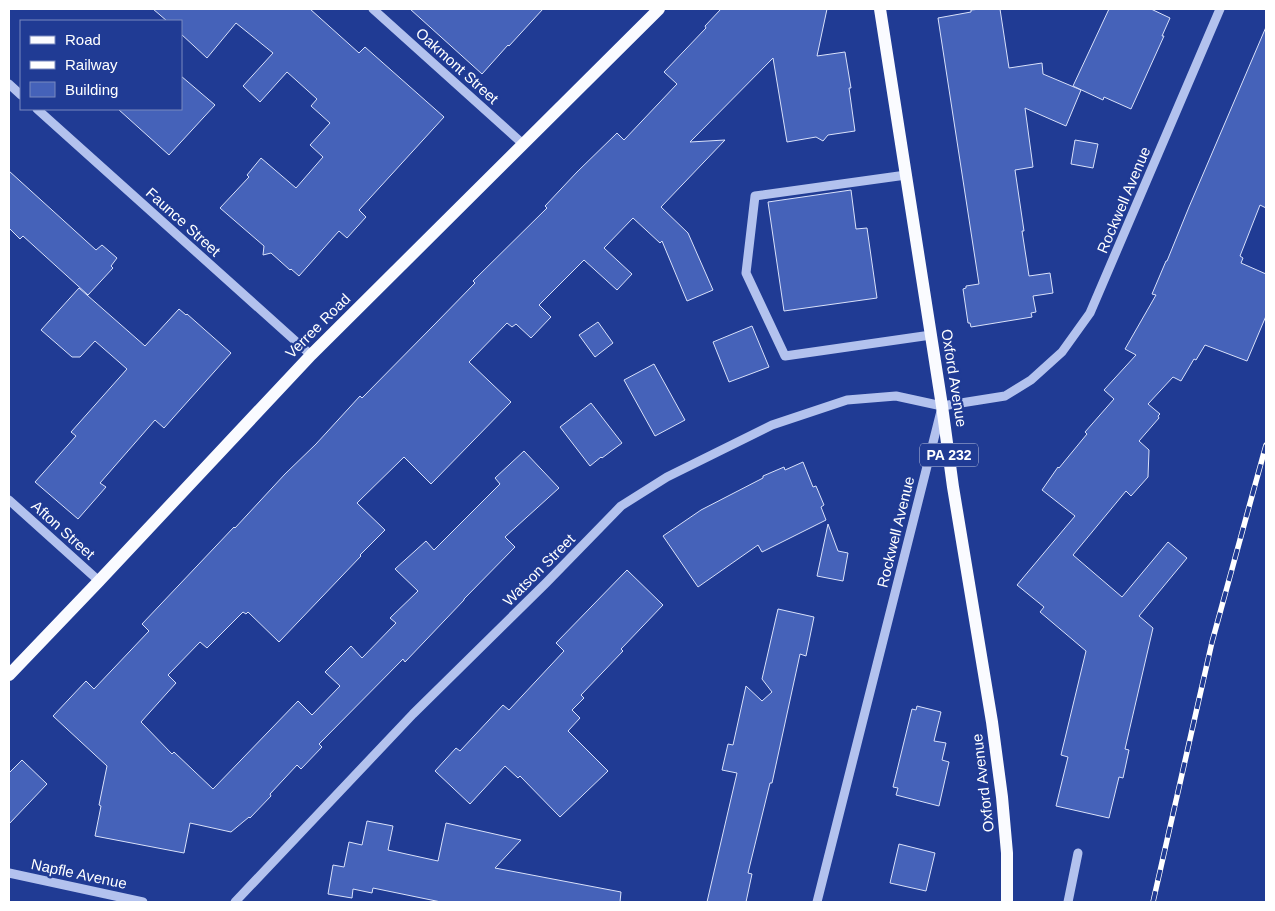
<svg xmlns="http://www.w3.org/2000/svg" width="1275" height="911" font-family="Helvetica,sans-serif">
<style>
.building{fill:#4562b9;stroke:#d9e1fa}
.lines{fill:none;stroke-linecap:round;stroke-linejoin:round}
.minor{stroke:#b3c2ee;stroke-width:9}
.major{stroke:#fafbff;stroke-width:12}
.rail-casing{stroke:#fff;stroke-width:5.5}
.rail{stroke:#203b94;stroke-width:4;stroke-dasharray:11;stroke-linecap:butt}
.labels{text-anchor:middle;stroke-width:4.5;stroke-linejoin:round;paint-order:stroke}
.shield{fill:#203b94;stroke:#bcc4df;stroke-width:1}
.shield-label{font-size:14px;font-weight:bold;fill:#fff}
.street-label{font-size:15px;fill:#fff;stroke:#203b94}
</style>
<rect width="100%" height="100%" fill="#203b94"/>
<g class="building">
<polygon points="153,9 310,9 359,53 365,47 444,117 359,210 366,217 347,238 339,231 299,276 291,269 290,270 271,253 263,255 264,246 220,208 249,177 247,175 261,158 296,188 323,157 310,145 330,123 311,106 317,99 287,72 260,102 243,86 273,53 236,23 207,58 181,34 181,21 167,21"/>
<polygon points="410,9 543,9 509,46 508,45 482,74"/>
<polygon points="721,9 827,9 817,56 845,52 851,88 849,88 855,131 828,135 823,141 816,137 787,142 773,58 690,142 725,140 661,207 688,233 713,290 687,301 662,241 660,243 633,218 604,248 632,274 617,290 584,260 539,305 551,317 531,338 516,324 512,327 507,323 469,362 511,402 431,484 404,457 357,503 385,530 360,555 361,556 279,642 248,612 246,614 243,612 207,648 200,642 168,675 176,683 141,722 172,754 174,752 213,789 298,701 312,715 340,686 325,672 351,646 362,658 396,623 390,618 418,591 395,569 426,541 434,550 500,484 495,478 524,451 559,488 505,537 515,547 464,599 464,600 405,662 403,659 319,744 322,747 301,769 297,765 270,794 271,796 250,818 249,817 231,832 190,823 184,853 95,836 101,806 99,805 107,766 53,716 86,681 94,689 149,631 142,624 234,527 235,528 285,474 316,444 360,396 362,398 434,325 475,283 473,281 547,208 545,206 577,172 617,133 624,140 677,84 664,72 706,28 705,26"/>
<polygon points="981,9 1000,9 1009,68 1042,63 1043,74 1081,90 1066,126 1025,108 1033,167 1015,170 1024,231 1022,231 1029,276 1050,273 1053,293 1033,296 1036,312 1031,313 1032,317 971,327 970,323 968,323 963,289 966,288 966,286 979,284 938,18 971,12 971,10"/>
<polygon points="1109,9 1151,9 1170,18 1162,36 1164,36 1131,109 1104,97 1103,100 1073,86"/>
<polygon points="1266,27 1266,208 1260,205 1240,256 1243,258 1241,263 1266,274 1266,316 1247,361 1205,345 1196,360 1194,359 1181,381 1173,377 1148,404 1160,414 1158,416 1159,418 1139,441 1149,450 1148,477 1131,496 1126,491 1073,555 1122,597 1168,542 1187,558 1139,616 1153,628 1125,749 1129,750 1123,778 1119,777 1109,818 1056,806 1068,757 1061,755 1086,651 1040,612 1044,607 1017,585 1075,516 1042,490 1058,467 1059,468 1087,434 1085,432 1114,399 1104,390 1136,355 1125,349 1156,295 1152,294 1166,261 1167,261 1189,207"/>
<polygon points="181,76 215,105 169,155 118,109 181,109"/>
<polygon points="1075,140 1098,144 1093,168 1071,164"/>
<polygon points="9,171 96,250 102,245 117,258 111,266 113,268 88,295 23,236 20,239 9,228"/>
<polygon points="851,190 856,229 867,228 877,298 784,311 768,202"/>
<polygon points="79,288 145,346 179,309 186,315 187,314 231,353 164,428 155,420 100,483 106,487 78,519 35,482 76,436 71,432 127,369 95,341 80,357 72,357 41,330"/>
<polygon points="598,322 613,343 595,357 579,335"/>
<polygon points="752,326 769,367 729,382 713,342"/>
<polygon points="654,364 685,420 655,436 624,380"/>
<polygon points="591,403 622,443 602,458 601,457 590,466 560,427"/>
<polygon points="803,462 813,487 816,486 824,505 821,507 826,520 762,552 758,545 698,587 663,536 701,510 763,478 763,476 784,467 785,470"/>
<polygon points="828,524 838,551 848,553 843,581 817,576"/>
<polygon points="627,570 663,605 621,649 623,651 581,695 584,698 572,710 580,718 568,731 608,771 560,817 520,776 518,778 505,766 470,804 435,771 456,748 460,751 503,705 509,710 564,651 556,643"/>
<polygon points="778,609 814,617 806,656 800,654 772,783 770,783 748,873 752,874 746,902 707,902 737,773 722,770 728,744 733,745 746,686 762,701 772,692 762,679"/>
<polygon points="917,706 941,712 934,741 946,743 942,760 949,762 939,806 896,795 898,788 893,787 912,709 916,710"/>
<polygon points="22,760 47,784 9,824 9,773"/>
<polygon points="367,821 393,826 388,850 438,861 446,823 521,840 495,868 621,892 620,902 441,902 373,888 372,893 353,889 352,898 328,894 333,865 344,867 349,842 362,845"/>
<polygon points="899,844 935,853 926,891 890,883"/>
</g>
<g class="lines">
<g class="minor">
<polyline points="373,9 523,144"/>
<polyline points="9,84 21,95"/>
<polyline points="37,109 311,355"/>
<polyline points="906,175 755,196 746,273 785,356 931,335"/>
<polyline points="9,500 99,581"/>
<polyline points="9,873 143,902"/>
<polyline points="235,902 413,714 546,583 621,506 667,477 772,425 847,400 896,396 942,406 1005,396 1031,380 1062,352 1090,313 1220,9"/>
<polyline points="817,902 941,411"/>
<polyline points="1068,902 1078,853"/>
</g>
<g class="major">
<polyline points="880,9 942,406 953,487 992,722 1002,797 1007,853 1007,902"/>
<polyline points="9,675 99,581 311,355 659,9"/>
</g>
<g class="rail-casing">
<polyline id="rail" points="1153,902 1212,642 1266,445"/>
</g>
<use href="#rail" class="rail"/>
</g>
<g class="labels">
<rect class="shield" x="920" y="443.5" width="58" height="23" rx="4"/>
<g class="shield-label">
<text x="949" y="460">PA 232</text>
</g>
<g class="street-label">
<text transform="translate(457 66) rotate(42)" y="5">Oakmont Street</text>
<text transform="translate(1124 200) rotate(-67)" y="5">Rockwell Avenue</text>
<text transform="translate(183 222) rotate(42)" y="5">Faunce Street</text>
<text transform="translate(318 326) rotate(-45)" y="5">Verree Road</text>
<text transform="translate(954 378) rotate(81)" y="5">Oxford Avenue</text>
<text transform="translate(63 530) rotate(42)" y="5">Afton Street</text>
<text transform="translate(896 532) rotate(-76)" y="5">Rockwell Avenue</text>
<text transform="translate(539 570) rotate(-45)" y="5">Watson Street</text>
<text transform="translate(983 783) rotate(-97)" y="5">Oxford Avenue</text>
<text transform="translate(79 874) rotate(12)" y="5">Napfle Avenue</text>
</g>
</g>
<rect width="1275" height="911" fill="none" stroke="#ffffff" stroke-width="20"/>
<rect x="20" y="20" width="162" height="90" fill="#203b94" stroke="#7989bf"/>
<rect x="30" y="36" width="25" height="8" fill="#fafbff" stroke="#7989bf"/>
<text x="65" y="45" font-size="15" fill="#ffffff">Road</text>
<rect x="30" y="61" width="25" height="8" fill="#ffffff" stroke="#7989bf"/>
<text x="65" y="70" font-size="15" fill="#ffffff">Railway</text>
<rect x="30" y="82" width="25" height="15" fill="#4562b9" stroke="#7989bf"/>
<text x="65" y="95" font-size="15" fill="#ffffff">Building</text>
</svg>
